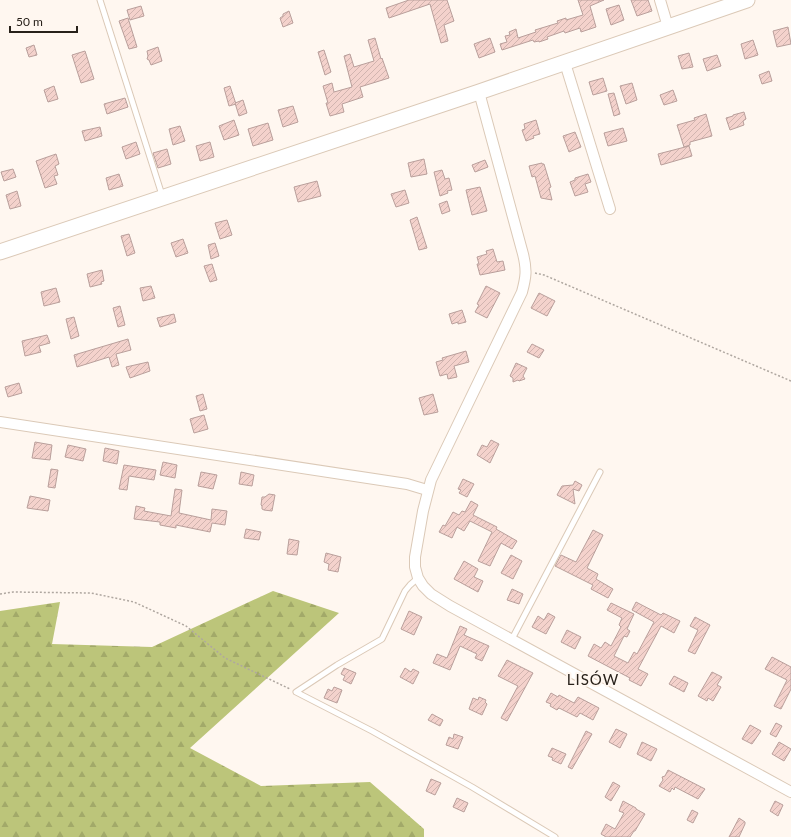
<svg xmlns="http://www.w3.org/2000/svg" width="791" height="837" font-family="Lato,sans-serif">
<style>
.forest{fill:url(#forest-firs)}
.building{fill:url(#building-hatch);stroke:#b99f9b}
.lines{fill:none;stroke-linecap:round;stroke-linejoin:round}
.lane-casing{stroke:#dbc9b7;stroke-width:7}
.street-casing{stroke:#dbc9b7;stroke-width:12}
.secondary-casing{stroke:#dbc9b7;stroke-width:17}
.path{stroke:#afa7a0;stroke-width:1.5;stroke-dasharray:2 2;stroke-linecap:butt}
.lane{stroke:#fff;stroke-width:5}
.street{stroke:#fff;stroke-width:10}
.secondary{stroke:#fff;stroke-width:15}
.labels{text-anchor:middle;stroke-width:4;stroke-linejoin:round;paint-order:stroke}
.quarter-label{font-size:15px;letter-spacing:1px;fill:#28211a;stroke:#fff7f0}
</style>
<defs>
<pattern id="forest-firs" width="22" height="20" patternUnits="userSpaceOnUse"><rect width="22" height="20" fill="#bcc57a"/><path d="M5 1l3.5 6h-7zM16 11l3.5 6h-7z" fill="#a2a969"/></pattern>
<pattern id="building-hatch" width="6" height="6" patternUnits="userSpaceOnUse"><rect width="6" height="6" fill="#f4d2cc"/><path d="M-1 1l2-2M0 6l6-6M5 7l2-2" fill="none" stroke="#d1b4af"/></pattern>
</defs>
<rect width="100%" height="100%" fill="#fff7f0"/>
<polygon class="forest" points="273,591 339,613 190,748 261,786 370,782 424,829 424,837 0,837 0,611 60,602 52,644 152,647"/>
<g class="building">
<polygon points="409,0 447,0 454,21 444,25 448,41 441,43 430,4 389,18 386,8"/>
<polygon points="578,0 604,0 590,6 596,27 581,32 580,28 565,33 564,31 547,37 548,39 539,42 539,41 534,42 533,40 502,50 500,44 507,42 505,36 510,35 509,32 516,29 518,38 536,32 535,30 558,23 557,21 566,18 566,20 583,15"/>
<polygon points="631,0 648,0 652,11 637,16"/>
<polygon points="619,5 624,20 611,25 606,9"/>
<polygon points="141,6 144,16 130,20 127,10"/>
<polygon points="289,11 293,23 283,27 280,18 283,16 283,14"/>
<polygon points="128,18 137,47 129,49 119,21"/>
<polygon points="788,27 791,44 777,47 773,31"/>
<polygon points="375,38 381,59 382,58 389,78 360,87 363,97 342,104 344,112 330,116 326,103 328,103 323,86 332,83 334,92 352,87 344,56 350,54 354,67 374,61 368,40"/>
<polygon points="490,38 495,52 479,58 474,44"/>
<polygon points="753,40 758,55 745,59 741,44"/>
<polygon points="34,45 37,55 29,57 26,48"/>
<polygon points="158,47 162,61 151,65 149,60 147,59 148,56 147,51"/>
<polygon points="324,50 331,72 325,75 318,52"/>
<polygon points="85,51 94,79 81,83 72,55"/>
<polygon points="689,53 693,67 682,69 678,56"/>
<polygon points="717,55 721,66 707,71 703,59"/>
<polygon points="769,71 772,81 762,84 759,75"/>
<polygon points="603,78 607,91 593,95 589,82"/>
<polygon points="632,83 637,100 626,104 620,86"/>
<polygon points="54,86 58,99 48,102 44,90"/>
<polygon points="230,86 236,104 229,106 224,88"/>
<polygon points="673,90 677,101 664,105 660,95"/>
<polygon points="614,93 620,114 614,116 608,94"/>
<polygon points="125,98 128,107 107,114 104,104"/>
<polygon points="243,100 247,113 239,116 235,103"/>
<polygon points="293,106 298,122 283,127 278,110"/>
<polygon points="744,112 746,119 743,121 744,125 730,130 726,118 733,116 733,115"/>
<polygon points="706,114 712,136 690,142 690,145 684,147 677,125 695,120 694,118"/>
<polygon points="234,120 239,135 224,140 219,126"/>
<polygon points="536,120 540,134 533,136 534,138 526,141 522,130 525,129 524,124"/>
<polygon points="268,123 273,140 253,146 248,129"/>
<polygon points="180,126 185,141 173,145 169,129"/>
<polygon points="100,127 102,136 85,141 82,131"/>
<polygon points="623,128 627,141 608,146 604,133"/>
<polygon points="575,132 581,147 569,152 563,136"/>
<polygon points="136,142 140,154 126,159 122,147"/>
<polygon points="210,142 214,157 200,161 196,146"/>
<polygon points="689,146 692,156 661,165 658,154"/>
<polygon points="167,149 171,164 158,168 153,153"/>
<polygon points="56,154 59,164 55,166 58,175 54,176 57,184 45,188 36,161"/>
<polygon points="424,159 427,174 411,177 408,163"/>
<polygon points="485,160 488,167 475,172 472,165"/>
<polygon points="542,163 542,164 544,164 551,187 549,188 552,200 541,198 535,176 532,177 529,166"/>
<polygon points="13,169 16,177 4,181 1,172"/>
<polygon points="442,170 445,179 449,178 452,190 447,191 448,193 440,196 434,172"/>
<polygon points="119,174 123,186 109,190 106,178"/>
<polygon points="588,174 591,182 585,184 588,192 575,196 570,182 575,180 575,178"/>
<polygon points="317,181 321,196 298,202 294,187"/>
<polygon points="480,187 487,211 472,215 466,190"/>
<polygon points="405,190 409,203 396,207 391,194"/>
<polygon points="17,191 21,206 10,209 6,195"/>
<polygon points="447,201 450,211 442,214 439,204"/>
<polygon points="417,217 427,248 419,250 410,220"/>
<polygon points="227,220 232,235 220,239 215,223"/>
<polygon points="129,234 135,253 127,256 121,236"/>
<polygon points="183,239 188,253 176,257 171,243"/>
<polygon points="215,243 219,256 211,259 208,245"/>
<polygon points="493,249 497,262 503,261 505,270 480,275 477,264 479,264 477,257 487,254 486,251"/>
<polygon points="212,264 217,280 210,282 204,266"/>
<polygon points="102,270 104,281 101,282 102,284 90,287 87,274"/>
<polygon points="151,286 155,298 143,301 140,288"/>
<polygon points="486,286 500,293 487,318 475,312 479,305 477,304"/>
<polygon points="56,288 60,302 44,306 41,292"/>
<polygon points="539,293 555,301 547,316 531,308"/>
<polygon points="120,306 125,325 118,327 113,308"/>
<polygon points="462,310 466,322 458,324 458,322 452,324 449,314"/>
<polygon points="174,314 176,322 160,327 157,318"/>
<polygon points="74,317 79,336 71,339 66,319"/>
<polygon points="47,335 50,343 39,346 41,352 25,356 22,341"/>
<polygon points="128,339 131,350 116,354 119,365 112,367 109,357 77,367 74,355"/>
<polygon points="532,344 544,350 539,358 527,352"/>
<polygon points="466,351 469,362 454,366 457,377 448,379 447,374 440,376 436,362 443,360 442,358"/>
<polygon points="148,362 150,371 130,378 126,367"/>
<polygon points="516,363 527,368 523,376 525,379 519,381 518,380 513,382 513,378 510,376"/>
<polygon points="19,383 22,393 8,397 5,387"/>
<polygon points="203,394 207,409 200,411 196,396"/>
<polygon points="433,394 438,412 424,415 419,398"/>
<polygon points="204,415 208,429 194,433 190,419"/>
<polygon points="491,440 499,444 490,463 477,455 482,445 487,447"/>
<polygon points="35,442 52,445 50,460 32,458"/>
<polygon points="68,445 86,449 83,461 65,457"/>
<polygon points="105,448 119,451 117,464 103,461"/>
<polygon points="163,462 177,465 175,478 160,475"/>
<polygon points="124,465 156,470 154,480 129,476 127,490 119,489"/>
<polygon points="51,469 58,470 55,488 48,487"/>
<polygon points="201,472 217,475 213,489 198,486"/>
<polygon points="241,472 254,475 252,486 239,484"/>
<polygon points="463,479 474,484 467,497 459,493 461,490 458,489"/>
<polygon points="575,481 582,485 579,491 573,489 575,504 557,495 562,486 573,485"/>
<polygon points="175,489 182,490 179,513 211,520 212,509 227,511 225,525 212,523 210,532 176,525 176,528 160,525 160,522 134,519 136,506 145,508 144,511 171,516"/>
<polygon points="269,494 275,495 272,511 264,510 262,509 262,506 261,505 262,497 265,497"/>
<polygon points="30,496 50,500 48,511 27,508"/>
<polygon points="471,501 478,505 473,515 497,527 496,529 517,541 512,549 501,543 490,566 478,561 492,532 470,521 464,531 457,527 452,538 439,532 443,525 445,526 453,512 459,515 462,511 465,512"/>
<polygon points="246,529 261,532 259,540 244,538"/>
<polygon points="593,530 603,535 587,568 598,574 596,579 613,589 608,598 591,589 593,585 555,566 561,555 576,562"/>
<polygon points="289,539 299,541 297,555 287,554"/>
<polygon points="326,553 341,557 338,572 328,570 329,564 324,562"/>
<polygon points="511,555 522,561 513,579 501,573"/>
<polygon points="464,561 478,569 474,577 483,581 478,592 454,579"/>
<polygon points="512,589 523,594 519,604 507,600"/>
<polygon points="636,602 661,615 663,613 680,621 674,633 661,626 638,669 648,674 641,686 629,680 630,678 588,656 594,644 601,648 605,642 611,646 621,627 619,625 622,618 607,610 611,603 634,614 627,629 630,631 627,637 624,636 614,656 628,663 634,652 637,654 654,622 632,610"/>
<polygon points="409,611 422,617 414,635 401,629"/>
<polygon points="548,613 555,617 546,634 532,627 538,616 544,620"/>
<polygon points="695,617 710,625 695,654 688,651 698,630 690,626"/>
<polygon points="460,626 467,629 464,635 489,646 482,661 475,658 477,654 460,646 450,670 433,663 437,654 447,658"/>
<polygon points="567,630 581,637 575,649 561,642"/>
<polygon points="772,657 791,667 791,689 781,709 774,706 787,680 765,669"/>
<polygon points="507,660 533,673 507,721 501,718 518,686 498,676"/>
<polygon points="344,668 356,673 351,684 343,680 345,676 341,674"/>
<polygon points="405,668 411,672 413,669 419,672 413,684 400,677"/>
<polygon points="712,672 722,677 717,685 721,687 713,701 708,698 707,701 698,696"/>
<polygon points="674,676 688,683 684,692 669,684"/>
<polygon points="334,687 342,690 337,703 324,698 328,689 332,691"/>
<polygon points="551,693 558,697 559,695 574,703 578,697 599,708 593,720 580,713 577,717 559,708 557,710 550,706 551,704 546,702"/>
<polygon points="479,697 486,700 485,702 487,704 482,715 469,709 473,698 478,700"/>
<polygon points="432,714 443,720 440,726 428,720"/>
<polygon points="776,723 782,726 776,737 770,734"/>
<polygon points="750,725 761,731 752,744 742,739"/>
<polygon points="616,729 627,734 620,748 609,742"/>
<polygon points="586,731 592,734 572,769 568,767"/>
<polygon points="454,734 463,737 458,749 446,745 449,737 453,739"/>
<polygon points="642,742 657,749 651,761 637,754"/>
<polygon points="779,742 791,749 784,761 772,754"/>
<polygon points="552,748 566,754 561,764 552,760 553,758 548,756"/>
<polygon points="668,770 705,789 698,799 675,787 674,790 672,788 670,792 659,786 663,780 662,777 665,776"/>
<polygon points="431,779 441,783 435,795 426,791"/>
<polygon points="613,782 620,786 611,801 605,797"/>
<polygon points="457,798 468,803 464,812 453,807"/>
<polygon points="623,801 636,808 636,809 645,814 635,831 634,831 630,837 606,837 601,834 606,824 615,829 624,813 619,811"/>
<polygon points="775,801 783,805 778,816 770,811"/>
<polygon points="692,810 698,813 693,823 687,820"/>
<polygon points="739,818 745,822 745,824 739,837 729,837"/>
</g>
<g class="lines">
<g class="lane-casing">
<g id="lane">
<polyline points="100,0 162,195"/>
<polyline points="418,578 410,585 405,591 382,639 337,665 296,692 372,731 472,787 555,837"/>
<polyline points="512,639 600,472"/>
</g>
</g>
<g class="street-casing">
<g id="street">
<polyline points="660,0 668,27"/>
<polyline points="565,63 610,209"/>
<path d="M479,92L523,254C527,270 526,277 522,292L431,480L423,511L415,557V567L418,578L423,586L431,594L450,606L791,792"/>
<polyline points="0,422 407,484 427,490"/>
</g>
</g>
<g class="secondary-casing">
<polyline id="secondary" points="0,252 479,92 747,0"/>
</g>
<g class="path">
<polyline points="535,273 544,275 791,381"/>
<polyline points="0,594 13,592 91,593 134,602 186,626 225,658 290,689"/>
</g>
<use href="#lane" class="lane"/>
<use href="#street" class="street"/>
<use href="#secondary" class="secondary"/>
</g>
<g class="labels">
<g class="quarter-label">
<text x="593" y="685">LISÓW</text>
</g>
</g>
<path d="M10 26v6h67v-6" fill="none" stroke="#28211a" stroke-width="2"/>
<text x="16" y="26" font-size="12" fill="#28211a" stroke="#fff7f0" stroke-width="3" paint-order="stroke">50 m</text>
</svg>
